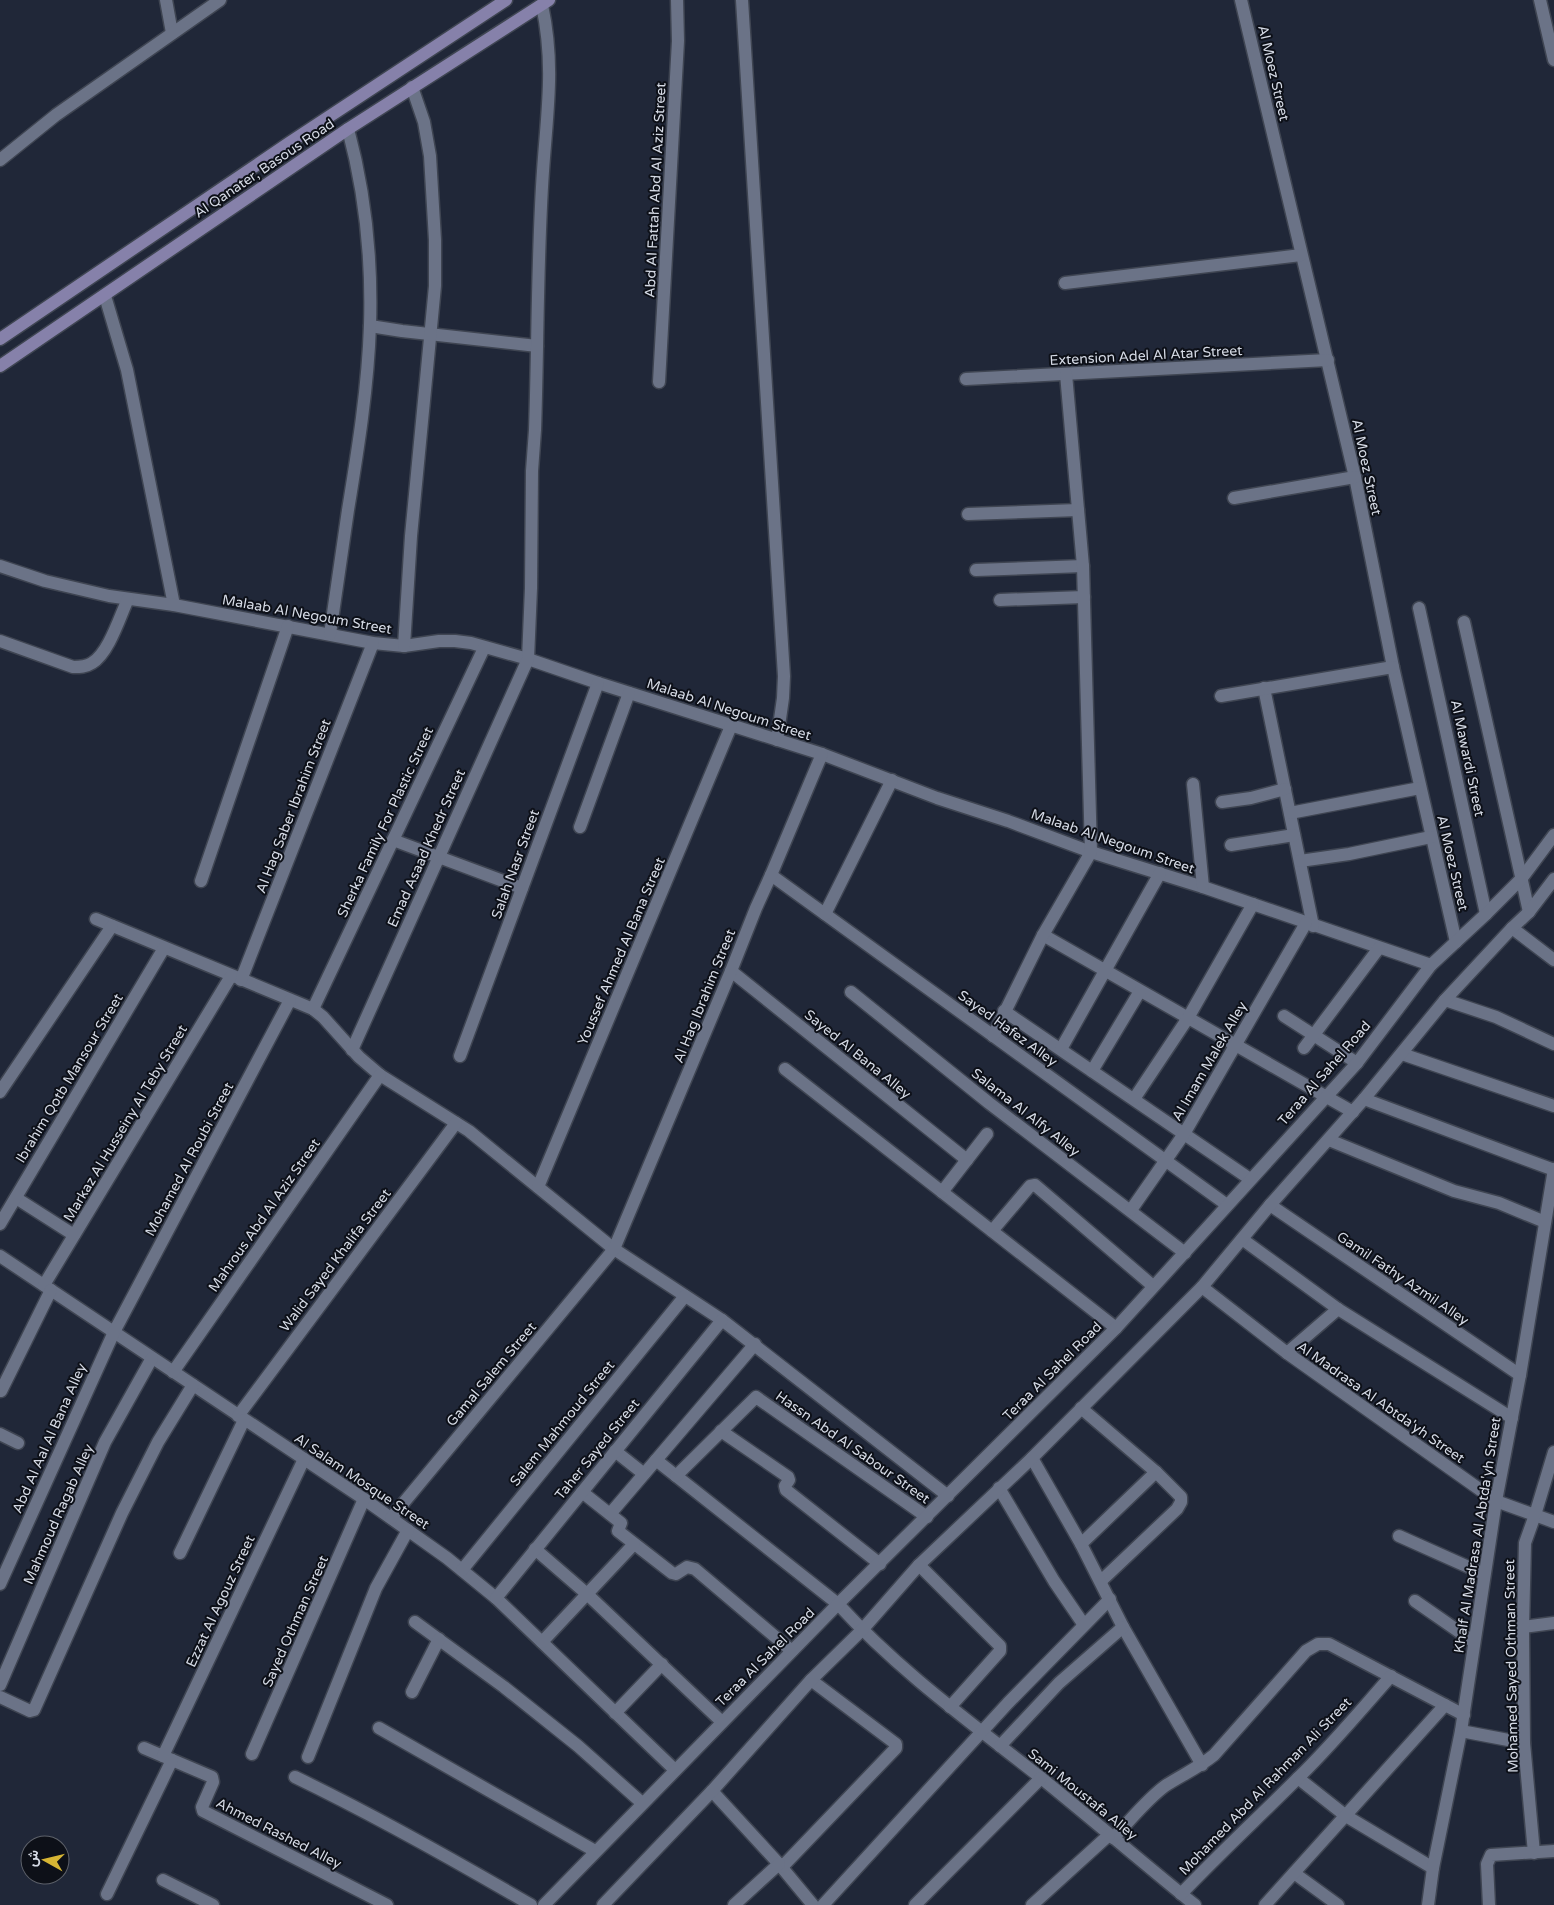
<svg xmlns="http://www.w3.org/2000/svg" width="1554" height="1905" font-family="'Varela Round',Vazirmatn,sans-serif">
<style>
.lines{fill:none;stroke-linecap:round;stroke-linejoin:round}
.minor-casing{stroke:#3f4552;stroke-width:15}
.secondary-casing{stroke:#3f4552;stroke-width:15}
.minor{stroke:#6b7387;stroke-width:12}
.secondary{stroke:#8681aa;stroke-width:12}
.labels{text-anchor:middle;stroke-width:4;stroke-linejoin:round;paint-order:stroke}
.street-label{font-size:14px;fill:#d5dae5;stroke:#0d1018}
</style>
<rect width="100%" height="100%" fill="#202738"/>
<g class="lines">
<g class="minor-casing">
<g id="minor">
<polyline points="166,0 172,33"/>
<polyline points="742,0 784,676 783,698 777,740"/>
<polyline points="1241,0 1355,477 1393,667 1456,942"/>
<polyline points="1540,0 1554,60"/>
<polyline points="0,160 56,115 220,0"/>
<polyline points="1065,283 1301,255"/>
<polyline points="105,296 127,370 174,605"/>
<polyline points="370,326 402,331 537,346"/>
<polyline points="966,379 1328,360"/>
<polyline points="659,382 678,41 677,0"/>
<polyline points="1234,498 1355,477"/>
<polyline points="968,514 1078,510"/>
<polyline points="0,566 45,581 109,596 174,605 373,643 404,646 439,641 455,641 471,643 528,659 598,683 822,754 937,798 1008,821 1091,852 1203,887 1431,965"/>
<polyline points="976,570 1083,566"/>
<polyline points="1000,600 1084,597"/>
<polyline points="1419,608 1486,914"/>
<polyline points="1464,622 1529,912"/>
<path d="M330,634C336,593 342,551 348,510C358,449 368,387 370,325C372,260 365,192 348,129"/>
<path d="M0,641L73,667C80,667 86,667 92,663C109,653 120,616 128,599"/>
<polyline points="404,646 411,536 435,286 435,240 430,156 424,122 412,87"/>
<polyline points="1264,688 1313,926"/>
<polyline points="1221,696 1393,667"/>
<polyline points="1193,784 1203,887"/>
<polyline points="1222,802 1251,798 1285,789"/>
<polyline points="1290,813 1420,788"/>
<polyline points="580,827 629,693"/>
<polyline points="393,840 522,888"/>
<polyline points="1231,845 1294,835"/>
<polyline points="1300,861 1349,854 1431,837"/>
<polyline points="771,875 1227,1205"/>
<polyline points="201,881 288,626"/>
<polyline points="825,914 892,780"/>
<polyline points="96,919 313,1009 323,1017 359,1057 380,1075 469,1131 614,1249 722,1320 948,1496"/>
<polyline points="1512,928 1554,960"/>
<polyline points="1043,935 1353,1112"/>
<polyline points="731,971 967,1160"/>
<polyline points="241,980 373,643"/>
<polyline points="851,992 989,1103 1185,1253"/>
<polyline points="1445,1000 1496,1017 1554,1044"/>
<polyline points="313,1009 484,648"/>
<polyline points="1004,1011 1250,1179"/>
<polyline points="1284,1016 1357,1063"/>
<polyline points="993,1036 1043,935 1091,852 1083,566 1066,374"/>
<polyline points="1304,1048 1379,948"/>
<polyline points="1061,1049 1160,873"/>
<path d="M352,1050L528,659L531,588L532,471L535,430C538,344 537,257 543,171C547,111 555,66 542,5"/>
<polyline points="1402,1054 1554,1106"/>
<polyline points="460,1056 598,683"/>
<polyline points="785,1069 1116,1328"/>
<polyline points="1092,1071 1140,991"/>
<polyline points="0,1092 112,926"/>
<polyline points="1134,1099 1188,1018 1253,904"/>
<polyline points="1364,1099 1554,1170"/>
<polyline points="1329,1140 1454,1191 1499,1203 1545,1222"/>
<polyline points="538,1187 731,726"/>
<polyline points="942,1192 987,1134"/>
<polyline points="16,1198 74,1235"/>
<polyline points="1270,1205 1520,1375"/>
<polyline points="1131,1210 1184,1134 1306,923"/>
<polyline points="0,1224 164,948"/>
<polyline points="992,1231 1030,1186 1035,1185 1153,1286"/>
<polyline points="1242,1239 1338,1309 1512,1418"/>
<polyline points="0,1256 364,1499 447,1558 496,1598 675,1770"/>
<polyline points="44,1285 231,976"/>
<polyline points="1202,1287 1287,1353 1496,1501 1554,1522"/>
<polyline points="1287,1353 1338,1309"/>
<polyline points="173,1372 380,1075"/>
<polyline points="1,1391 51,1290"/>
<polyline points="1081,1408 1156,1472 1181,1497 1181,1502 1177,1509 1101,1581"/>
<polyline points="238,1416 456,1123"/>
<polyline points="721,1431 788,1477 789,1480 785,1486 786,1490 880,1564"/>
<polyline points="0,1434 18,1443"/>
<polyline points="615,1451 644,1474"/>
<polyline points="1032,1458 1081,1544 1123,1627 1202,1765"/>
<path d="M656,1460L838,1604C898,1670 970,1722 1040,1777C1092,1819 1143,1863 1195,1905"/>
<polyline points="676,1476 756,1397 927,1517"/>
<polyline points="999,1488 1054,1581 1084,1625"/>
<polyline points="582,1492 621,1523 618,1531 672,1573 676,1574 687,1567 695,1569 792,1651"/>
<polyline points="610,1514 755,1344"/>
<polyline points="391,1518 614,1249 731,971 756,908 771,875 822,754"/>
<polyline points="1399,1536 1484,1574"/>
<polyline points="1081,1544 1156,1472"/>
<polyline points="535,1549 587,1594 722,1722"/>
<polyline points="180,1553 244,1420"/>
<polyline points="919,1565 1000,1646 1000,1651 950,1707"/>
<polyline points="462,1570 685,1296"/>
<polyline points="0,1584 114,1332 290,1000"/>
<polyline points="496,1598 722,1320"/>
<polyline points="1415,1601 1474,1642"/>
<polyline points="415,1622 504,1687 578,1746 642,1803"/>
<polyline points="1523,1627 1554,1623"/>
<polyline points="542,1642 634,1544"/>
<polyline points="0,1685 105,1442 152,1358"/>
<polyline points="412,1692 439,1639"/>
<polyline points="0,1697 30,1711 34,1710 122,1513 158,1442 193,1385"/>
<polyline points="615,1713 662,1664"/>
<polyline points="379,1728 595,1851"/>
<polyline points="1461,1731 1524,1743"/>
<polyline points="1000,1746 1059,1683 1123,1627"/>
<polyline points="144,1748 212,1777 213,1782 202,1807 203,1811 387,1905"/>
<polyline points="252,1754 364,1499"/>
<polyline points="163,1756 304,1459"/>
<polyline points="308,1757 376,1588 408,1530"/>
<path d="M295,1777C376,1816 454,1860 531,1905"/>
<polyline points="1298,1778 1346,1816 1433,1868"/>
<polyline points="712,1791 779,1864 813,1905"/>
<path d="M1113,1838C1130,1821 1146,1800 1165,1786C1182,1775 1198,1768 1214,1755L1306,1651L1318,1644H1329L1464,1715"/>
<polyline points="1534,1853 1524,1743 1523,1627 1525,1543 1535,1515 1554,1452"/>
<polyline points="782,1867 896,1748 896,1744 811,1680"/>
<polyline points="1294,1873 1338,1905"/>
<polyline points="163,1880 213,1905"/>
<polyline points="107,1894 172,1760"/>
<path d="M1181,1894C1219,1854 1259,1817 1298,1778C1331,1746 1360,1711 1391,1676"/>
<polyline points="544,1905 838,1604 1116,1328 1357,1063 1431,965 1486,914 1522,878 1554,835"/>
<polyline points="603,1905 712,1791 811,1680 862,1630 919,1565 1032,1458 1202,1287 1270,1205 1364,1099 1445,1000 1512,928 1529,912 1554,879"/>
<polyline points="734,1905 779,1864"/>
<polyline points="823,1905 1008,1703 1110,1599"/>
<polyline points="915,1905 1041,1778"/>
<polyline points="1032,1905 1109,1835"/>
<polyline points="1265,1905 1445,1705"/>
<polyline points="1428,1905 1433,1868 1461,1731 1496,1501 1520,1375 1554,1169"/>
<polyline points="1489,1905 1487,1864 1491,1855 1554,1851"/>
</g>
</g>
<g class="secondary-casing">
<g id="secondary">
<polyline points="0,339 289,143 506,0"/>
<polyline points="0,366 348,129 549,0"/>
</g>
</g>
<use href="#minor" class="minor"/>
<use href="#secondary" class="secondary"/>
</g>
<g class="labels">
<g class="street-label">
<text transform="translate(1274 73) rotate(77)" y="5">Al Moez Street</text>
<text transform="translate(264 168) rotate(-34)" y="5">Al Qanater, Basous Road</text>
<text transform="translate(655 190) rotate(-87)" y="5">Abd Al Fattah Abd Al Aziz Street</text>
<text transform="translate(1146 355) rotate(-3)" y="5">Extension Adel Al Atar Street</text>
<text transform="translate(1367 467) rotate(78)" y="5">Al Moez Street</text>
<text transform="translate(307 614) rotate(10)" y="5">Malaab Al Negoum Street</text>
<text transform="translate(729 709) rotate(18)" y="5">Malaab Al Negoum Street</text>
<text transform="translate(1468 758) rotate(78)" y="5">Al Mawardi Street</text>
<text transform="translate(293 806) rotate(-69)" y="5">Al Hag Saber Ibrahim Street</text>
<text transform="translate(385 822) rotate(-65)" y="5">Sherka Family For Plastic Street</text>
<text transform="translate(1113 841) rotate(19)" y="5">Malaab Al Negoum Street</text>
<text transform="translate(426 848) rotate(-66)" y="5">Emad Asaad Khedr Street</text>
<text transform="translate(1453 863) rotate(77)" y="5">Al Moez Street</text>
<text transform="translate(515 864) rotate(-70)" y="5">Salah Nasr Street</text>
<text transform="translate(621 951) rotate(-67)" y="5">Youssef Ahmed Al Bana Street</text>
<text transform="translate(704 996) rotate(-68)" y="5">Al Hag Ibrahim Street</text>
<text transform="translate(1008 1028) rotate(36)" y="5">Sayed Hafez Alley</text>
<text transform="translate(858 1054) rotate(39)" y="5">Sayed Al Bana Alley</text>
<text transform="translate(1209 1061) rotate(-60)" y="5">Al Imam Malek Alley</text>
<text transform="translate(1324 1073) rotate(-49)" y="5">Teraa Al Sahel Road</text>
<text transform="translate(69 1078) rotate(-59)" y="5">Ibrahim Qotb Mansour Street</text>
<text transform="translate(1026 1112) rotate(38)" y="5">Salama Al Alfy Alley</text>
<text transform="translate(125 1123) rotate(-59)" y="5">Markaz Al Husseiny Al Teby Street</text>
<text transform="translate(189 1159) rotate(-62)" y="5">Mohamed Al Roubi Street</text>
<text transform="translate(264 1215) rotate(-55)" y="5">Mahrous Abd Al Aziz Street</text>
<text transform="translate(335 1260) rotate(-53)" y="5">Walid Sayed Khalifa Street</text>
<text transform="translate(1403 1278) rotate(34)" y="5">Gamil Fathy Azmil Alley</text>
<text transform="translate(1052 1371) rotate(-45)" y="5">Teraa Al Sahel Road</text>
<text transform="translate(491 1374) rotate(-50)" y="5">Gamal Salem Street</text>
<text transform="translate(1381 1402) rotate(35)" y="5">Al Madrasa Al Abtda'yh Street</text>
<text transform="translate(562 1423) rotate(-51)" y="5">Salem Mahmoud Street</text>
<text transform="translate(49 1438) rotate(-66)" y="5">Abd Al Aal Al Bana Alley</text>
<text transform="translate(853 1447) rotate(35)" y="5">Hassn Abd Al Sabour Street</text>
<text transform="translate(597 1449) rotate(-51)" y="5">Taher Sayed Street</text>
<text transform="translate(362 1481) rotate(34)" y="5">Al Salam Mosque Street</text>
<text transform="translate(58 1514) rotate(-66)" y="5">Mahmoud Ragab Alley</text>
<text transform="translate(1477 1535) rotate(-81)" y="5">Khalf Al Madrasa Al Abtda'yh Street</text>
<text transform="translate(220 1601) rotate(-65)" y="5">Ezzat Al Agouz Street</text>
<text transform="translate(295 1621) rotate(-66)" y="5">Sayed Othman Street</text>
<text transform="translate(765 1657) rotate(-45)" y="5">Teraa Al Sahel Road</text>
<text transform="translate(1511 1666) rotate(-91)" y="5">Mohamed Sayed Othman Street</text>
<text transform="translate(1265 1786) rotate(-46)" y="5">Mohamed Abd Al Rahman Ali Street</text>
<text transform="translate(1083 1794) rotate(39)" y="5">Sami Moustafa Alley</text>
<text transform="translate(279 1833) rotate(27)" y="5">Ahmed Rashed Alley</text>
</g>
</g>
<g transform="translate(45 1860) rotate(278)"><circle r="24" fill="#0d1018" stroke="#5d616a"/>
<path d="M0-4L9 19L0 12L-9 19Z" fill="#d6b534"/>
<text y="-8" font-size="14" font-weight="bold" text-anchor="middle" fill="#d5dae5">ش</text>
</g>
</svg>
